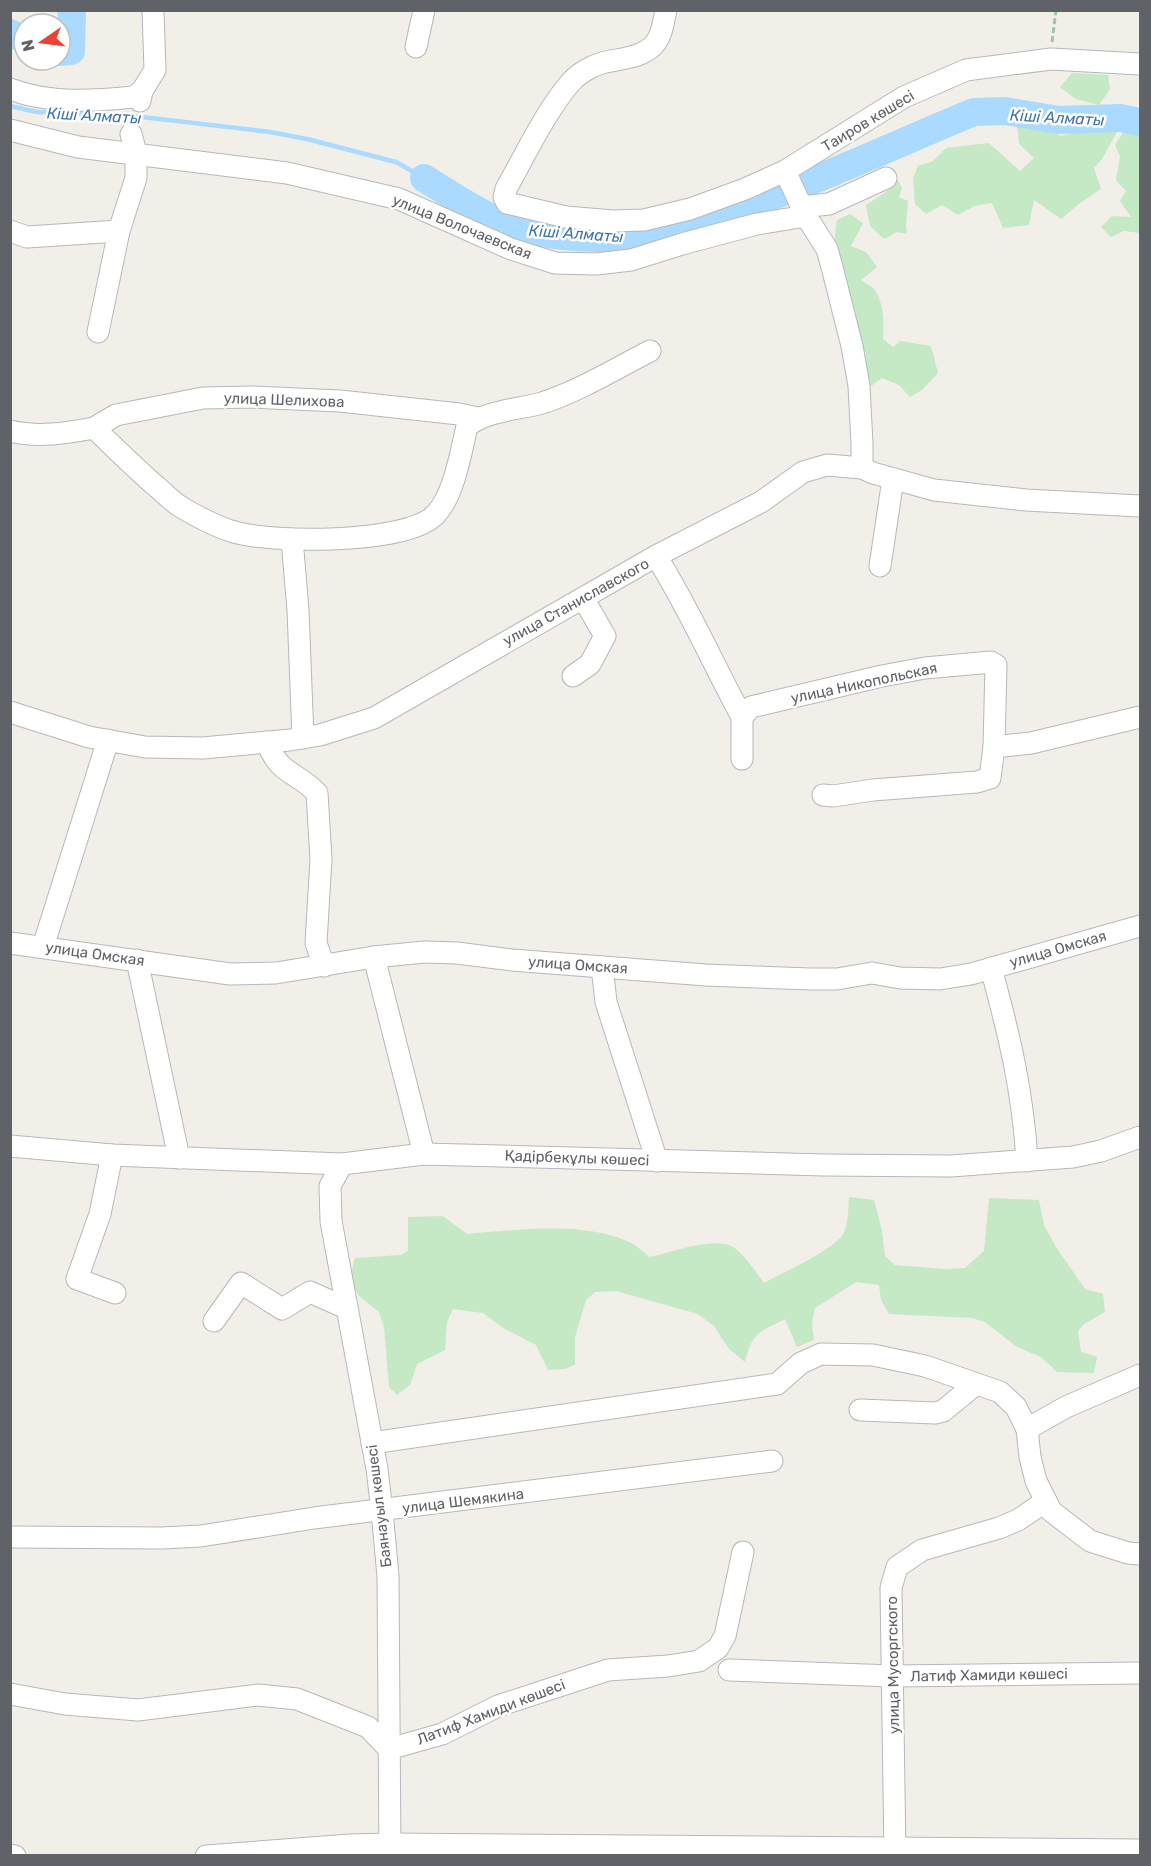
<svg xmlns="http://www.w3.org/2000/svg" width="1151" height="1866" font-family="Rubik,sans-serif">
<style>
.green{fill:#c5e8c5}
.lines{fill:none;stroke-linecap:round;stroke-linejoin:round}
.stream{stroke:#aadaff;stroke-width:4.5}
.river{stroke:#aadaff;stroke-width:28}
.minor-casing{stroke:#b5b8bc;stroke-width:23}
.path{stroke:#9cc7a9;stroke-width:3;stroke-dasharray:6 3;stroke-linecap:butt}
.minor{stroke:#fff;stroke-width:21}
.labels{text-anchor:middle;stroke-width:5;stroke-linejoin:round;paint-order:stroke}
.street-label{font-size:15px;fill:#5f6368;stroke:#fff}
.water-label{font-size:16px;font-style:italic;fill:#4174aa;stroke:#fff}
</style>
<rect width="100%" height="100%" fill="#f1efe8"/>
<g class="green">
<polygon points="1072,73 1108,75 1110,89 1099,105 1076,99 1060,87"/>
<polygon points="1035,122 1061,136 1095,126 1117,132 1102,159 1094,168 1101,189 1080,203 1061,219 1034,200 1029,225 1003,228 992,203 974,206 958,215 942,205 926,214 915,204 913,178 918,166 933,161 946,148 989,143 1020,171 1034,158 1019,144 1017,125"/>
<polygon points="1124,131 1140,132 1140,233 1124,231 1111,237 1101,227 1112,216 1131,217 1120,201 1126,191 1116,180 1120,156 1115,145"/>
<polygon points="897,179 902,188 899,197 908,201 906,225 907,234 897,232 884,239 870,226 866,205 886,192"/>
<path d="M850,214L863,223L851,246L866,252L877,267L861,280C865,283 871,286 874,289C884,302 884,324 883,339L893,347L900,341L931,346L938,373L922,390L910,397L899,385L882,378L871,386L864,376L866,352C859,347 848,340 844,333C831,304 832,251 837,220Z"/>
<path d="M849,1197L874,1200L882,1231L885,1256L895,1265L946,1269L965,1268L984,1251L989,1198L1039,1200L1044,1225L1056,1247L1085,1289L1103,1294L1105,1312L1084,1324L1078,1331L1081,1352L1097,1357L1094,1373L1057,1372L1041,1357L1017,1347L985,1322L972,1318L889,1314L881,1300L879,1285L856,1282L815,1308L812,1323L814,1340L797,1347L785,1319C758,1333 753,1331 745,1362L729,1349L714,1326L698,1314L616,1291L595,1292L586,1300L575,1337V1365L565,1369L548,1370L536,1345L503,1328L483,1313L453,1309L447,1322L445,1350L417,1364L410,1385L397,1395L389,1387L384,1327L379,1312L360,1297L349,1281L355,1258L401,1255L408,1251V1217L443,1216L467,1234C516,1230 581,1221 627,1241C635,1244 643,1252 650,1257C669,1253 716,1236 733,1247C745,1255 755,1271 764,1283C782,1273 834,1250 843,1234C849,1223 848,1209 849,1197Z"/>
</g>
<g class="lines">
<polyline class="stream" points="10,106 37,112 125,115 270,132 307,139 396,162 424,178"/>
<g class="river">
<polyline points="10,33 24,39"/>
<polyline points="60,52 71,51 72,16 71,10"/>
<path d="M424,178C453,196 491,222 524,230C554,237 607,241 637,236C755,213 864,157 974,112L1005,111L1059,120L1120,118L1140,122"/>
</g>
<g class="minor-casing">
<g id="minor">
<path d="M666,10C664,19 663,29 659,37C650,58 621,58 602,63C591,66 578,74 571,82C547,109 524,157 506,189L504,197L507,203L566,217L613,221L644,220L690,209L745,189L785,171L904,97L966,70L1051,59L1140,64"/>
<polyline points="416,47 424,10"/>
<path d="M10,89C49,104 93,101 133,97L142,91"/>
<polyline points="140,101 142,91 155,70 153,10"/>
<polyline points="10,130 78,147 287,173 399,199 511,249 555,263 596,264 631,260 682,244 757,224 806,216"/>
<polyline points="785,171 806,216 827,249 832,267 852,346 859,386 862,444 862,468"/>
<polyline points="801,207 829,204 886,178"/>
<polyline points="10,231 27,237 119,231"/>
<polyline points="98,332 119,231 136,178 136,153 131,134"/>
<polyline points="94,428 116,415 203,398 251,397 340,401 459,414 478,418"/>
<path d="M10,431C39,438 66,433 94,428C115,448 135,468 157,487C164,493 171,500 178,505C190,513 217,527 231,531C269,544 406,544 435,515C454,496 461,452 467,426C489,410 516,410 542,403C579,391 615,369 650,351"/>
<polyline points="292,539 298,610 303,738"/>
<path d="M656,556C689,608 713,664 742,717"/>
<polyline points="880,566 893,479"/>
<polyline points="573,676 590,664 605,636 583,598"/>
<polyline points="10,712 89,737 145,747 203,748 290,740 320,735 374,718 656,556 761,502 803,472 827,465 862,468 873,473 934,490 1026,500 1140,506"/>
<path d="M267,742C279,775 296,771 317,793L321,859L316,943L324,966"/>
<polyline points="994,747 1031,743 1140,717"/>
<polyline points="742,759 742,717 751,707 882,676 925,668 991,662 996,665 994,747 990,778 977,782 873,790 833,796 823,795"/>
<polyline points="10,943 230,974 276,973 374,957 424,952 457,953 512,960 706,975 811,979 837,979 872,973 900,978 940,979 971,974 1140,926"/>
<polyline points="43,947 108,740"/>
<polyline points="374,957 424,1154"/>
<polyline points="137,960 179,1158"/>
<polyline points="602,967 606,1002 657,1161"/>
<path d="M991,968C1009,1034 1023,1092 1027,1161"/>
<polyline points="10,1146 112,1155 342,1164 424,1154 824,1165 951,1166 1073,1157 1101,1151 1140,1137"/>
<polyline points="112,1155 100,1214 77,1279 115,1293"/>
<polyline points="342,1164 330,1186 331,1221 377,1469 382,1511 388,1576 390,1856"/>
<polyline points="214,1321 241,1283 282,1309 310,1292 346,1308"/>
<polyline points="860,1410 935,1413 943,1411 976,1384"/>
<polyline points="1027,1429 1030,1457 1036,1481 1051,1511 1090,1541 1128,1553 1140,1554"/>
<polyline points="372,1443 777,1384 801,1363 821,1354 873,1355 925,1366 1000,1392 1016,1407 1027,1429 1066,1407 1140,1375"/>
<polyline points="10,1537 162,1538 201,1536 314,1518 772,1461"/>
<polyline points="729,1670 893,1676 1140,1673"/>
<polyline points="10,1694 65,1704 138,1710 258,1695 297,1699 368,1727 389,1749 442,1734 498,1706 608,1670 668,1666 699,1661 718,1648 725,1636 743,1552"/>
<polyline points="10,1855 15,1856"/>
<polyline points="206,1856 350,1845 390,1844 1140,1850"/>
<polyline points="895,1856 891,1588 897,1567 922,1550 999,1528 1018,1520 1046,1501"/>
</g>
</g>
<polyline class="path" points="1052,42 1056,10"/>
<use href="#minor" class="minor"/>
</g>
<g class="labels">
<g class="street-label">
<text transform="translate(868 121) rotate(-31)" y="5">Таиров көшесі</text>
<text transform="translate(462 227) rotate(22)" y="5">улица Волочаевская</text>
<text transform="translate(284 400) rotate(2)" y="5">улица Шелихова</text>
<text transform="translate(576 602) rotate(-29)" y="5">улица Станиславского</text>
<text transform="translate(864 683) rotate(-12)" y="5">улица Никопольская</text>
<text transform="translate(1058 949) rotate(-16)" y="5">улица Омская</text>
<text transform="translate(95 954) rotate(8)" y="5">улица Омская</text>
<text transform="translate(578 965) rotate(4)" y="5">улица Омская</text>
<text transform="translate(577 1158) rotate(2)" y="5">Қадірбекұлы көшесі</text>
<text transform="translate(463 1501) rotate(-7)" y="5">улица Шемякина</text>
<text transform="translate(379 1506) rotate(-97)" y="5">Баянауыл көшесі</text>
<text transform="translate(893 1665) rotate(-91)" y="5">улица Мусоргского</text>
<text transform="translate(989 1675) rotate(-1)" y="5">Латиф Хамиди көшесі</text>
<text transform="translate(491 1712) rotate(-21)" y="5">Латиф Хамиди көшесі</text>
</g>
<g class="water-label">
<text transform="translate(94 115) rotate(3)" y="6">Кіші Алматы</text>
<text transform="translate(1057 117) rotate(3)" y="6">Кіші Алматы</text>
<text transform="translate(576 233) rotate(4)" y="6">Кіші Алматы</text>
</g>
</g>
<rect width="1151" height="1866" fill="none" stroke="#5f6368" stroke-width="24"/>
<g transform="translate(42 42) rotate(256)"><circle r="28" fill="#ffffff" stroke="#bfc1c3" stroke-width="1.5"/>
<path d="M0-4.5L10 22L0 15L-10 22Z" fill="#ea4335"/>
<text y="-9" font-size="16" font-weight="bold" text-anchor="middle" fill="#5f6368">N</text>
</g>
</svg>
